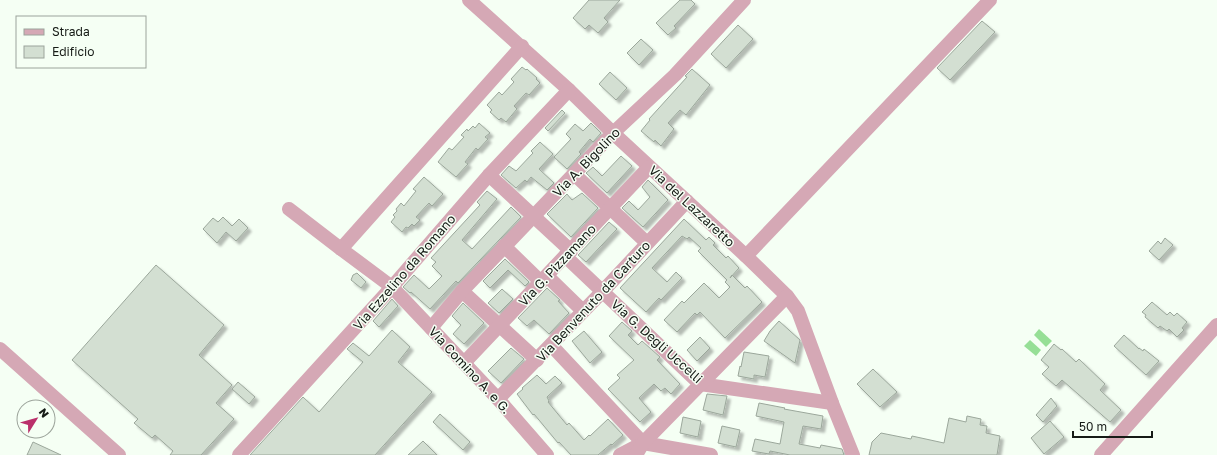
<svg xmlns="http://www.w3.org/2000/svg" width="1217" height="455" font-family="'Golos Text',sans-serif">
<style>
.water{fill:#96df96}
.building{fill:#d3dfd2;stroke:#9ba79b;filter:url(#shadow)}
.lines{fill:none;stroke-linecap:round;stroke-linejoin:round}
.minor{stroke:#d5a8b5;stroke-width:14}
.labels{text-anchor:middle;stroke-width:3;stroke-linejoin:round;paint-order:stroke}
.street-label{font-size:13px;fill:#161b16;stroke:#f5fff4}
</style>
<defs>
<filter id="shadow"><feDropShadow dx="3.5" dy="3.5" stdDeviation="1" flood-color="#0004"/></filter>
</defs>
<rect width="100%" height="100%" fill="#f5fff4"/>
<g class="water">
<polygon points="1039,329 1052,341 1046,347 1034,335"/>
<polygon points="1030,340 1041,350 1036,356 1024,346"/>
</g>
<g class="building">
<polygon points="589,0 620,0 604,18 608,22 598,33 589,25 585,29 573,18"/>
<polygon points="680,0 691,0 695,4 674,26 676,28 668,35 656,23"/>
<polygon points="982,21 995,32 950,80 937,68"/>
<polygon points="738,25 753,39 726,68 711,54"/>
<polygon points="641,39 653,50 639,65 627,53"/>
<polygon points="522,67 526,70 527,69 537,78 536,79 540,83 529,95 526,93 514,106 517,109 506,122 501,118 499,120 490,112 492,110 487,105 499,92 502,95 514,82 511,79"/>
<polygon points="692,69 710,85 686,115 680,110 668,123 674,129 661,146 655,140 654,142 641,131 650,120 649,119 687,77 685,76"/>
<polygon points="610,72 627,88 616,100 599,84"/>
<polygon points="562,110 565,113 548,131 545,128"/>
<polygon points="479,123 490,133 485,137 488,139 478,150 476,148 465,162 468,164 456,177 438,162 449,148 452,150 464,137 461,135 467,129 468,131 473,126 475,128"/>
<polygon points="591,123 601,133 593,142 590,139 579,152 581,154 567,169 554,157 571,139 566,134 575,124 583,131"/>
<polygon points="540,142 553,154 539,169 554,183 547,190 531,177 527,182 525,180 516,188 501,175 509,166 516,171 533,153 531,151"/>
<polygon points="621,156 632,166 607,193 586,173 593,167 602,176"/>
<polygon points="424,177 443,194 432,206 429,203 416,217 420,220 414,226 412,224 408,228 406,227 402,232 391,222 395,217 393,215 397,211 396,209 401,203 404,206 416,191 413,189"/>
<polygon points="648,180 668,200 643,227 622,208 629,201 638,210 650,197 642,187"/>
<polygon points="487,191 497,199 462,240 472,249 511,207 521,217 458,283 456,281 430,309 411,292 410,293 403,287 414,275 429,289 442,276 432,266 436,262 431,258 480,205 477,202"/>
<polygon points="582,193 598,208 571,237 547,214 567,194 572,200"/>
<polygon points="223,217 232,226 239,219 248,228 236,241 226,232 217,243 203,229 213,218 218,222"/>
<polygon points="684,219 706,240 709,237 715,243 713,245 726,258 728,256 739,268 730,278 732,275 745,288 747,286 762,302 725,338 700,312 697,315 695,313 677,332 664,320 682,301 684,303 704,283 719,298 730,287 725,282 727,280 698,251 701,248 689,237 687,239 682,236 652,268 667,282 676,272 682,278 661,300 659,298 646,312 620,288"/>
<polygon points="609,222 617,229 586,262 578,255 579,254"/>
<polygon points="1165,238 1173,245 1159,260 1149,251 1158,241 1161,244"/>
<polygon points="505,259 529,282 525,286 508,270 490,288 483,281"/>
<polygon points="156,265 224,325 199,355 232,385 216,403 234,419 201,455 170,455 173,451 155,435 152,438 134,423 138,419 72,360"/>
<polygon points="357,273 366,282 361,288 351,280 353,275"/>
<polygon points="547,288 560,300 558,301 569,313 549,334 534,320 527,326 518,318"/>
<polygon points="502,289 513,299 499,313 488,303"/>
<polygon points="392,299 398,306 379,327 373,321"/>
<polygon points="1152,302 1167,315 1170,312 1174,316 1177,313 1187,322 1182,328 1184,330 1177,337 1169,329 1167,331 1160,326 1158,328 1145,317 1146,315 1142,312"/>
<polygon points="463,303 484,323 464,344 453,334 461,325 452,316"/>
<polygon points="779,321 800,340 795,363 764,341 770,331"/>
<polygon points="622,322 632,331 628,335 638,345 642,341 660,357 657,360 680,384 671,394 665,388 661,391 654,384 639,398 651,412 640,422 608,389 620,378 617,375 634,360 609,336"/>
<polygon points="392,330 410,347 398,362 432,392 375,455 250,455 303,397 319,412 363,362 347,349 353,343 369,356"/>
<polygon points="584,331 602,352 590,363 572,341"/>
<polygon points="1124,335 1139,349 1139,348 1143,351 1144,349 1159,361 1146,375 1114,346"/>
<polygon points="700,337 710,348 697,361 687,350"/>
<polygon points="1054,344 1061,350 1062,349 1076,362 1079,359 1105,384 1100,390 1121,410 1110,422 1062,380 1056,386 1042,374 1049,367 1041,360"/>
<polygon points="511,348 524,359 501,383 488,371"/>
<polygon points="744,352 769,356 765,377 754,375 754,379 738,376 740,366 741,367"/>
<polygon points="873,369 897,392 880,407 857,384"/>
<polygon points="537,375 546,384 555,376 562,383 547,397 549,401 548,402 567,425 569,423 584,440 589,435 590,436 608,419 623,435 612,445 611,444 598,455 571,455 559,442 558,443 534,414 533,415 517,394 523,389 522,388"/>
<polygon points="238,382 255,397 249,404 232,389"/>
<polygon points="707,394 727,396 723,415 703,410"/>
<polygon points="1051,398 1057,406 1043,422 1036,415"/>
<polygon points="759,403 785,408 784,409 823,416 821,429 803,426 799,444 820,448 821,445 842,449 844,455 790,455 770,451 769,454 752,451 755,439 780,444 784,422 756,416"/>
<polygon points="440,414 470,442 463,450 433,422"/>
<polygon points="967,416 981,419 980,425 987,426 986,433 1000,436 997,455 869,455 872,442 881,433 911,439 912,436 944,443 949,418 966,422"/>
<polygon points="683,417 701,421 698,437 680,433"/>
<polygon points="1050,421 1064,437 1044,454 1031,438"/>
<polygon points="722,426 740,430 736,447 718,443"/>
<polygon points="423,441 437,455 408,455"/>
<polygon points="33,442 61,455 27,455"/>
</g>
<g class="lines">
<g class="minor">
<polyline points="469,0 569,90 613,133 746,256 787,296 798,311 832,403 853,455"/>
<polyline points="522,46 341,249 392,287 498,399 547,455"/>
<polyline points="574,174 647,243"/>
<polyline points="489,175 571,251"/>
<polyline points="289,209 341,249"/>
<polyline points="504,246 541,282"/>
<polyline points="565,256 700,384 832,403"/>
<polyline points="746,256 990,0"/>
<polyline points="547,276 583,311"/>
<polyline points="462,291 537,360"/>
<polyline points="431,328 462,291 613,133 675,75 744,0"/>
<polyline points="551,345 643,443 711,455"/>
<polyline points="0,349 119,455"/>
<polyline points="464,363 649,167"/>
<polyline points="498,399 602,292 687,201"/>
<polyline points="239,455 392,287 489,175 569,90"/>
<polyline points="620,455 643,443"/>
<polyline points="636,455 643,443 787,296"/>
<polyline points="1101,455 1217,325"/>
</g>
</g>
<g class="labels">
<g class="street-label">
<text transform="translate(586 162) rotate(-46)" y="5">Via A. Bigolino</text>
<text transform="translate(692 206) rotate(43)" y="5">Via del Lazzaretto</text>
<text transform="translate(557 265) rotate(-47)" y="5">Via G. Pizzamano</text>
<text transform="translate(404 272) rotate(-49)" y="5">Via Ezzelino da Romano</text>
<text transform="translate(593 301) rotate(-47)" y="5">Via Benvenuto da Carturo</text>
<text transform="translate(657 341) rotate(42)" y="5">Via G. Degli Uccelli</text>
<text transform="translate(470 370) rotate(47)" y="5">Via Comino A. e G.</text>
</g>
</g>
<rect x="16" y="16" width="130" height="52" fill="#f5fff4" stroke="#9ca49b"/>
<rect x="24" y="29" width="20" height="6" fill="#d5a8b5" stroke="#9ca49b"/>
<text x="52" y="36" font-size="12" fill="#161b16">Strada</text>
<rect x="24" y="46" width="20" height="12" fill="#d3dfd2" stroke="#9ca49b"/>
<text x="52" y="56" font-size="12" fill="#161b16">Edificio</text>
<g transform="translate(36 419) rotate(53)"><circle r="19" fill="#f5fff4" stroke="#9ca49b"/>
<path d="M0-3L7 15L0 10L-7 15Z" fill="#ba306b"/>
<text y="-6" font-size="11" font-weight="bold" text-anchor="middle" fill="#161b16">N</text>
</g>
<path d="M1073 431v6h79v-6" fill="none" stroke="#161b16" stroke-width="2"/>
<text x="1079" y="431" font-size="12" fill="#161b16" stroke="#f5fff4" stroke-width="3" paint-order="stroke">50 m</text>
</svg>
